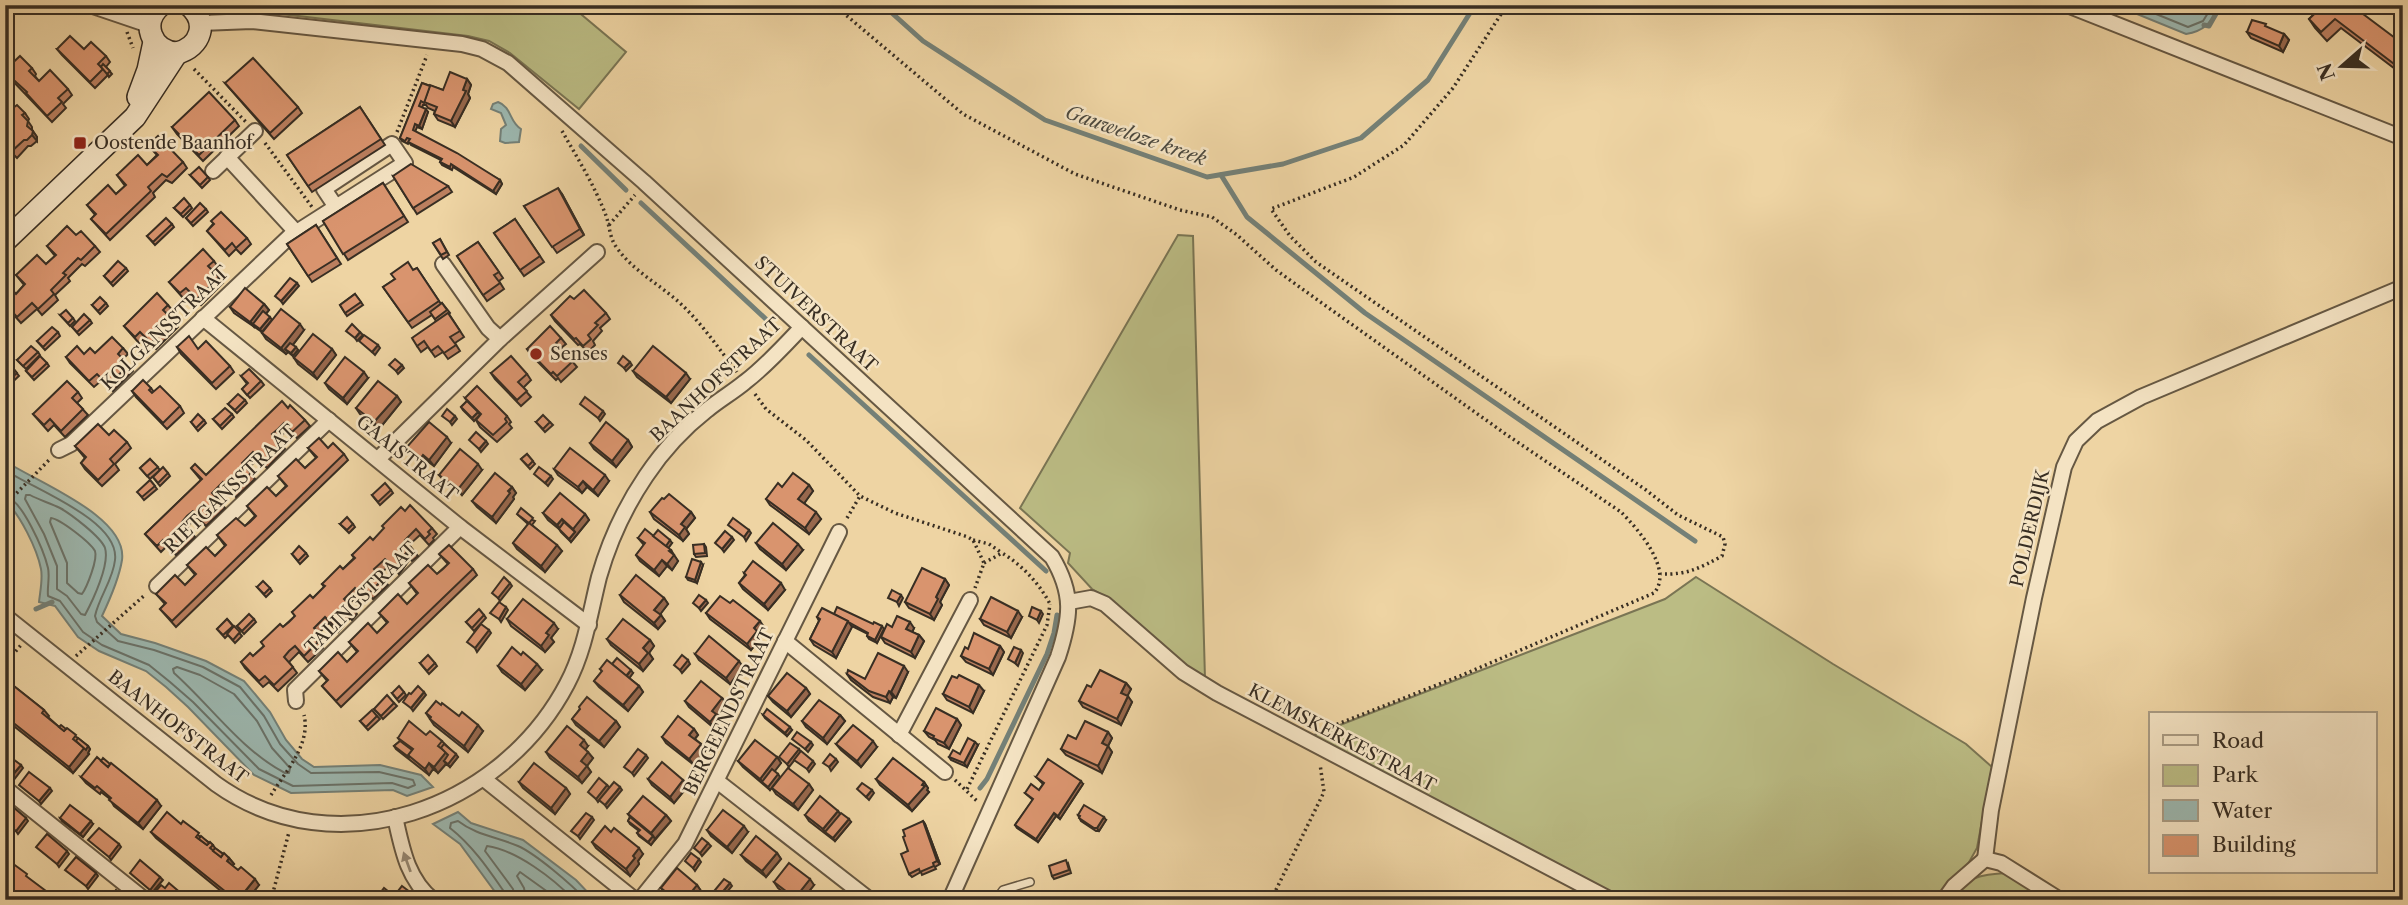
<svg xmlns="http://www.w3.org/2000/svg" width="2408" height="905" font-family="'Libre Caslon Text',serif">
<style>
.green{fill:#bbbc84;stroke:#7a7554;stroke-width:2}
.water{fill:#9cb7af;stroke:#748077;stroke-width:2}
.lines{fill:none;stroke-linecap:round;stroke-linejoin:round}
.shore{stroke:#6a7269;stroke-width:2}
.stream{stroke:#748077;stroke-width:5}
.lane-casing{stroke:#665843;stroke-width:10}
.street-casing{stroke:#665843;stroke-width:18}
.secondary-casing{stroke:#382e23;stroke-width:24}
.path{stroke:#382e23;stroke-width:3.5;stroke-dasharray:2 3.5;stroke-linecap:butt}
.lane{stroke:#f4e3c3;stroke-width:7}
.street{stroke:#f4e3c3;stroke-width:14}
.secondary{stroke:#f4e3c3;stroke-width:21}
.wall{fill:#bb7f5f;stroke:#382e23;stroke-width:2}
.shaded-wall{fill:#98684d;stroke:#382e23;stroke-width:2}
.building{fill:#d9946e;stroke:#382e23;stroke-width:2}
.oneway{fill:#968873}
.poi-dot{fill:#8f2418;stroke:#f4e3c3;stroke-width:2.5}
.labels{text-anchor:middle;stroke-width:5;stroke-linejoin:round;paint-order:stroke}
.poi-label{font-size:18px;fill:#382e23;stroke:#f4e3c3;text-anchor:start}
.street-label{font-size:18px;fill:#382e23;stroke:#f4e3c3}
.water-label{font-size:19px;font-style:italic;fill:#4c493f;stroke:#f4e3c3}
</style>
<rect width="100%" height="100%" fill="#eed4a3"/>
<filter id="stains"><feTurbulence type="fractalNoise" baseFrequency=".00286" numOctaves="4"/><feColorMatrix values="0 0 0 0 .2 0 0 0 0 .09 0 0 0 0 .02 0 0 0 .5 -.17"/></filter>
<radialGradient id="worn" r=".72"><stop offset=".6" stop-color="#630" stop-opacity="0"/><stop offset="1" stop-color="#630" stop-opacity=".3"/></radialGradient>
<g class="green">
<polygon points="273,5 570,5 626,52 579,109 510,53 489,41 468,36 273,13"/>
<polygon points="1178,235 1193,236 1205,679 1186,668 1109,599 1092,589 1068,563 1070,553 1020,508"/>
<polygon points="1696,577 1833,664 1966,744 1992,767 1977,848 1968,864 1938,900 1625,900 1309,737 1665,599"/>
<path d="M2007,873L2047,900H1952C1963,877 1983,874 2007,873Z"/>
</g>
<g class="water">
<path d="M2115,5H2221C2211,21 2206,31 2186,34Z"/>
<path d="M498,102C512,107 509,122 521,129L519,142L505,143L500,141L501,129L506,125L501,113L491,109L493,104Z"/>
<path d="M5,461C36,482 128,516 122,560C119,579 110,599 102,616L121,634L155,643L206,661L244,681L270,712L286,740L302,759L314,767L380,765L421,775L433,787L407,796L393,790L291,793L254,775L188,707L166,687L146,671L99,651L78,637L55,606L39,602C40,592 43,579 41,569C37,549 20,514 5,501Z"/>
<polygon points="458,812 471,823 523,840 576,880 595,900 501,900 460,844 433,824"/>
</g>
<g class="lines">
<g class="shore">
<polyline points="2134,5 2188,27 2203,21 2213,5"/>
<path d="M5,470C33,489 120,520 115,560C113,580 99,597 95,616L97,622L118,641L154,650L203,667L240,687L264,716L280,744L298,764L311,773L379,772L413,780L415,785L408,788L392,783L293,786L259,769L193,702L170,682L149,665L102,645L83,632L60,601L48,596C47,587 50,577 48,568C44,551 22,499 5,496"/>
<path d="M26,495H30C39,500 50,503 60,508C71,514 101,537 105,548C110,564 93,600 85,615L81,614L67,596L57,589V566L44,534L25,499Z"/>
<path d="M51,518C60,519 90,542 95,551C98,559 87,587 82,594L78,593L67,583V563L50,522Z"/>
<path d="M177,667L200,675L234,694L257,721L272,748L290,768L289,773H285C241,750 211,706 174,673L173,669Z"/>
<path d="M506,900L505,893C489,870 473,846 450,828L451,823L458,821C476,835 497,837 518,846C536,854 571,884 586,900"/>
<path d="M515,900L513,889L485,851L487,846C516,850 553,878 574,900"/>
<polyline points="526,900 524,888 517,876 520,872 559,900"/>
</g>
<g class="stream">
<polyline points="883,5 923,41 1045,120 1207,177 1283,164 1361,138 1428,80 1475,5"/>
<polyline points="2204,25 2209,26 2221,5"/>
<polyline points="581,146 626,190"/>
<polyline points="1221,175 1247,217 1365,313 1695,541"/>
<polyline points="641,203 769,322"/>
<polyline points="809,355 1046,571"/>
<polyline points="36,609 52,602"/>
<polyline points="980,788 987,779 1047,654 1054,633 1057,615"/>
</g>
<g class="lane-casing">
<polyline id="lane" points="996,900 1003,890 1030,882"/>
</g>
<g class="street-casing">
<g id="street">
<polyline points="5,5 6,5"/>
<polyline points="64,5 98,5"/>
<polyline points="2067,5 2403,138"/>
<polyline points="93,6 149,25"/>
<path d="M201,23L252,21L462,44L482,49L508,63L644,182L1052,557C1074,594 1071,617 1058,657L950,900"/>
<polyline points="227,157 296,232"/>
<polyline points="213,171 255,131"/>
<polyline points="443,264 488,328 500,339"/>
<polyline points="203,318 460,527 589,625"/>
<polyline points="59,450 71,444 289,237 405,163 392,144 324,189 336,207"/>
<polyline points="378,459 500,339 597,252"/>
<polyline points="157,586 329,420"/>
<polyline points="1069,602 1091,598 1105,604 1183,672 1217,693 1611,900"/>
<path d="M5,616L216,784C336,870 502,808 567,684C585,650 590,613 599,577C609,542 625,507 646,476C662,452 684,428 707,410C719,400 733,392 745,382C766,366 784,346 802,327"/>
<polyline points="785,641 945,772"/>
<polyline points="296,701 295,690 460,527"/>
<polyline points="899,735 970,600"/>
<polyline points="484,779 635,900"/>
<polyline points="717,781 870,900"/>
<polyline points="5,788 145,900"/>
<path d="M395,817C402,848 407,879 433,900"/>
<polyline points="1985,859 1991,810 2034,598 2064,467 2076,441 2097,421 2141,397 2403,287"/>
<polyline points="1985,859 2001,863 2060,900"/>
<polyline points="640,900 685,844 839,532"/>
<polyline points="1944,900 1954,886 1985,859"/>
</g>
</g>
<g class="secondary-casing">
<g id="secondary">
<path d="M161,5C140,22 151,51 177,53C201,47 209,22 189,5"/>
<polyline points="138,97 148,70 154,42"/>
<polyline points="5,241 135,117 177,53"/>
</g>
</g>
<g class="path">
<path d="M834,5L963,114L1075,174L1180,210L1212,217L1237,235L1276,270L1319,301L1507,435L1621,512C1638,529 1674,570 1654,593L1460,676L1320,731"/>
<path d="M1507,5L1453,88L1404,145L1354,177L1271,209L1290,236L1316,262L1646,490L1678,515L1723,537L1725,544L1722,556C1700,568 1687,575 1661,574"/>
<polyline points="127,32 133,48"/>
<polyline points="194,69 246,122"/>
<path d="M562,131C577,157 594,185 605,213C610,225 609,238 617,248C634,272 661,285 682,305C703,325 719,349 737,372"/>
<polyline points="397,132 427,55"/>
<polyline points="265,143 312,207"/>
<polyline points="609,225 635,195"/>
<polyline points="755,394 766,409 806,440 860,496 895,513 968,537 973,540 984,563 975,588"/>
<polyline points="5,505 50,459"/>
<polyline points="847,518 860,496"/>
<polyline points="973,540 989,544 1002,553"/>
<path d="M984,563L1002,553C1022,565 1039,583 1050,604"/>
<polyline points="76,656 146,594"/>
<polyline points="5,664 21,645"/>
<polyline points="955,780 977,801"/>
<polyline points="967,789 1047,625 1050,604"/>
<path d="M271,795C286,771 311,744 304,715"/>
<polyline points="271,900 289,832"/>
<polyline points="1271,900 1324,792 1320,764"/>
</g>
<use href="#lane" class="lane"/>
<use href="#street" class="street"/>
<use href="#secondary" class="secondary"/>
</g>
<g class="wall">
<polygon points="2324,5 2403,44 2403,75 2341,28 2327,41 2315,28 2309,19"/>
<polygon points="2247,32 2284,34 2289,40 2283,52 2251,38"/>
<polygon points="57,49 84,49 106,56 110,62 106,67 112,74 109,77 108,75 95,88 62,55"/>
<polygon points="32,68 36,74 35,76 39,81 68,89 72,95 63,104 66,108 52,122 5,73"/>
<polygon points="467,79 471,85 468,94 470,98 455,127 438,120 434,114 435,111 428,108 426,105 423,105 422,108 428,112 422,129 417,127 415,132 500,180 502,184 496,194 453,167 452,170 442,165 440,162 441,160 411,145 409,142 408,144 402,141 400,138 422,83 443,90"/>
<polygon points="225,83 298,107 302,113 274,139"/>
<polygon points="5,100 13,108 25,113 29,119 28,121 32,127 32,130 37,137 37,141 31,146 28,146 17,158 5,146"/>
<polygon points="360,107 385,145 312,192 287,155"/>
<polygon points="235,120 239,126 203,161 177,134 172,127"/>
<polygon points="148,145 183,162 187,168 172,183 166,180 153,193 155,197 110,240 91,219 95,215 87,205 116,194 125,186 117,175 147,165 157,155"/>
<polygon points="190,175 208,177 210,180 202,188"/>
<polygon points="393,176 448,186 452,192 417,214"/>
<polygon points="383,183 408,222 348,260 323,221"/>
<polygon points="562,194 584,235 557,253 524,206"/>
<polygon points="190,205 192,208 183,217 174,208"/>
<polygon points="206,209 208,212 193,226 186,218"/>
<polygon points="515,219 544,262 524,276 494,233"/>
<polygon points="172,224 174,227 155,245 147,236"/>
<polygon points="213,224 247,238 251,244 241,254 236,249 229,256 207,231"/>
<polygon points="316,225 341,264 312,282 287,244"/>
<polygon points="76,235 95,246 100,252 85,266 82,264 68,278 70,281 55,295 58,300 42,315 37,309 21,323 5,305 5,286 16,294 24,285 16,275 46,264 55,256 47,246"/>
<polygon points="440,239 449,255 443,259 433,243"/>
<polygon points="478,242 503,278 499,281 504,289 487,301 457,256"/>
<polygon points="214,261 218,267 213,271 223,283 201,305 190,294 184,299 169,282"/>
<polygon points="126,268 128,271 113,286 104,276"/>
<polygon points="417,268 441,304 442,303 450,313 449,314 464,337 455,343 460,351 448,359 443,352 435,357 428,347 421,352 417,346 436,321 432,315 412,328 383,287 395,279"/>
<polygon points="355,294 363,305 347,316 340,305"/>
<polygon points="574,299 606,313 610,319 600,328 602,331 593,341 595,345 588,352 580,344 578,345 555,321 551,315"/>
<polygon points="106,303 108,306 100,314 92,305"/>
<polygon points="264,304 269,310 266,314 262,332 234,313 230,307"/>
<polygon points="168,305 173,311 168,315 178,327 156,349 145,338 139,343 124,326"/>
<polygon points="60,315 73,318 75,321 70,326"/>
<polygon points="90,320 92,323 79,335 72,327"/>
<polygon points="5,325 13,335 5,343"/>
<polygon points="304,330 293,345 298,350 293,356 288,352 286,354 266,339 262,333"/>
<polygon points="58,332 60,336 45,350 37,341"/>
<polygon points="561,338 566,344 561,348 577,367 561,382 558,378 556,380 531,355 527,349"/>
<polygon points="177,347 198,349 230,366 234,372 216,389 181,354"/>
<polygon points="123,348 128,354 123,359 133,371 113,391 102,380 94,387 70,363 66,357 95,353"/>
<polygon points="332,349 336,355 317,379 298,364 294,358"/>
<polygon points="38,352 40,355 26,369 17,360"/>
<polygon points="47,363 49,366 34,380 26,371"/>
<polygon points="12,367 19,376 7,387 5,385 5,373"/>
<polygon points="633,371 690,379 671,403 637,377"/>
<polygon points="491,373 527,374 531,380 523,388 531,397 521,406 495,379"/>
<polygon points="241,376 261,381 264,385 250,398 242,389 247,384"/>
<polygon points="368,378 347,404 329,389 325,383"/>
<polygon points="151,388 154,392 180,406 184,413 167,429 136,397 132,391"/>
<polygon points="78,392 82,398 77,403 88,415 65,437 54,425 48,431 33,414"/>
<polygon points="397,396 401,402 379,429 360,414 356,408"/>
<polygon points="465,398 507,416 511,422 509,424 512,428 497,442 480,427 476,420 480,415 479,414 474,421 463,410 461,407 467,401"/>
<polygon points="245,400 247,403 237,413 228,404"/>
<polygon points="288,408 305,420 310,426 297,438 288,429 278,439 285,449 267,468 258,459 247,469 255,479 236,497 228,488 217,498 225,508 206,526 197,517 187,527 195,537 176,555 167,546 161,552 145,534 201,480 191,468 206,475"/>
<polygon points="232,414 234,417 222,429 213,419"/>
<polygon points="204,420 206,423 198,431 191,422"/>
<polygon points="536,422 550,422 553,425 545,432"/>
<polygon points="109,435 127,442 131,448 115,464 119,470 102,486 85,469 81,463 85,458 75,446"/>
<polygon points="628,440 632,447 616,467 594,449 590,443"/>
<polygon points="451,443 434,466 427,461 424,465 411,454 406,448"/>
<polygon points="308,448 328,448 344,454 348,460 176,627 160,609 165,604 156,594 185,585 195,575 187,565 215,556 225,546 217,535 245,526 255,516 247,506 276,496 286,486 278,476 305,468 316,458"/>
<polygon points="527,454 535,464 530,469 521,459"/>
<polygon points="150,459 160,470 150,479 140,468"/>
<polygon points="554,469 609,481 598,496 587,487 582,493 558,475"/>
<polygon points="482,470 462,495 444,481 439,475"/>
<polygon points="168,473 170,476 160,486 153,477"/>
<polygon points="150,480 157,489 144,500 140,495"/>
<polygon points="809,485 813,491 804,503 821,519 809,534 770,505 766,499 782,487"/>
<polygon points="512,487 516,493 513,497 514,499 496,523 477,507 472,501"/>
<polygon points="391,490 393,493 380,505 372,495"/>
<polygon points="405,511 432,528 437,534 433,538 434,540 429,545 420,535 409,545 418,556 412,561 410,559 399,574 390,565 379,575 388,585 373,599 371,597 367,601 359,594 349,604 357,614 352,620 350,618 338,632 329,623 319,633 325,642 321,646 323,648 308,662 299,652 289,662 297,673 278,691 269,682 263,687 245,668 241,662 253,656 264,646 261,642 283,627 295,616 292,612 313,598 324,587 322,584 343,569 354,558 352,555 373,540"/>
<polygon points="650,512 691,512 695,518 686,529 689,534 683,541 654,519"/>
<polygon points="543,513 585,514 589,520 571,542 561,532 559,529 548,520"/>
<polygon points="517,514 535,521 532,525 562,551 545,572 517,549 513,543 528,524"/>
<polygon points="340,524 353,524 355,527 349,533"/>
<polygon points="653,536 672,543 668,548 678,561 672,570 667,566 659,576 640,561 636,555 644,545 638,538"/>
<polygon points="756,543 803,550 786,570 760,549"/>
<polygon points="704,544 706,547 707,556 696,557 694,554"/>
<polygon points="306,553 308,556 300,564 292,554"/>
<polygon points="439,554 473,569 477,575 341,707 322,686 327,681 319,671 347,662 357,652 349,642 377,633 387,623 379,613 407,604 417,594 409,583 437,574 448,564"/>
<polygon points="703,565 697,583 688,580 686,577"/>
<polygon points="744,573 785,590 768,610 743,589 739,583 745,575"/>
<polygon points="945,579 949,585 940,602 942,605 934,620 909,608 905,602"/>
<polygon points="257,587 270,588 272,591 266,597"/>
<polygon points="620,595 664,598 668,604 660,614 665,621 658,629 624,602"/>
<polygon points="730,603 764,627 759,634 761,637 751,650 710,619 706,613"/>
<polygon points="834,614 884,629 877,643 869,639 867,636 868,634 852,626 836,658 814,645 810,639 819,621 817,617"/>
<polygon points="484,615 486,618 474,631 466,622"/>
<polygon points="1022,617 1011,638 984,625 980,619"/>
<polygon points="227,619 242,636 235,643 228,635 225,638 217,629"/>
<polygon points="254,619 256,622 244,634 237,626"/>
<polygon points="507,619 558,629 551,638 554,642 545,652 511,626"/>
<polygon points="892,627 914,628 912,632 919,635 924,641 915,658 885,643 881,637"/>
<polygon points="607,639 650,640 654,646 649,653 653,659 643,671 611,645"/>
<polygon points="1000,646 1004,652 993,675 966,662 961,656 968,649"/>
<polygon points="695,654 743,667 730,684 699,660"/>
<polygon points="420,663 435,663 437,666 429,674"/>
<polygon points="612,664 633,673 629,678 639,686 643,692 628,711 599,687 594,681 602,671 600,669"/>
<polygon points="498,666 542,670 525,690 502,672"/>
<polygon points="908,672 896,698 893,697 890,703 873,697 851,680 847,674 865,679"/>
<polygon points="5,679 44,710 49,716 48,717 59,727 78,738 88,746 90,749 88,753 89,754 73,773 15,727 11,721 5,717"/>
<polygon points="1126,683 1131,689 1127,696 1132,702 1121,725 1083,707 1079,701 1091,687"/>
<polygon points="806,688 810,694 791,717 773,702 768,696"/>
<polygon points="984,691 973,713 947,700 943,694"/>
<polygon points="404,692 406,695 399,702 392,693"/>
<polygon points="722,698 727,704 717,716 720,721 714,728 689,707 685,701"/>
<polygon points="394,703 397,706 383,719 374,709"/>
<polygon points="441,705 483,731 468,752 434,725 426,713"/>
<polygon points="580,709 616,721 620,727 604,747 576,725 572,719"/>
<polygon points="763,715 792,730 787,736 765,718"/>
<polygon points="840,715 845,721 827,744 806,727 802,721"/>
<polygon points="377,716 380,719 368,730 360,721"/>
<polygon points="957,719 961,725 949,749 938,744 935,740 929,737 924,731"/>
<polygon points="694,729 698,735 695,739 701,744 706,750 694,765 666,743 662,737"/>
<polygon points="1108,732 1112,738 1108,746 1112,752 1102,773 1066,755 1061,749 1076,739"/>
<polygon points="426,735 442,741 458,757 450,767 446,764 438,773 433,769 429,775 396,749 394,746 400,741 398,738"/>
<polygon points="836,744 877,747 861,767 841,750"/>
<polygon points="978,745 967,767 951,760 949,757 960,754"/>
<polygon points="588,746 585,750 593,758 587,766 591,772 582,783 550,758 546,752"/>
<polygon points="777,757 781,763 774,771 780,777 770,790 743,767 738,761"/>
<polygon points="81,777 161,806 143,829 114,806 110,799 101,792 100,794 86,783"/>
<polygon points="1036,777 1083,784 1060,819 1056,816 1038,842 1017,828 1015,825 1033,800 1025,793 1039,790 1043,784"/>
<polygon points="648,779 688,786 674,803 652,785"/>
<polygon points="876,779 924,782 928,788 927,790 929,792 912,811 880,785"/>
<polygon points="519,782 566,788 570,794 555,814 523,788"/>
<polygon points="809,784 813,790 798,810 776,794 772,788"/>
<polygon points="838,811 840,814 851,822 835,841 809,821 805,815"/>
<polygon points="628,814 666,815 671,821 651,845 639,836 637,833 639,831 630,824 628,821 630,817"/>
<polygon points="1078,815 1106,820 1099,831 1096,831 1081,821"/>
<polygon points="60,818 93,824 83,837 62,821"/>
<polygon points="923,821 925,824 940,864 935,867 936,869 922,875 921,872 912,877 909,874 908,851 905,836"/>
<polygon points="181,824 213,845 215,848 229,858 234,864 232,866 259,885 247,900 232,900 156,838 151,832"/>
<polygon points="707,830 748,832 732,853 711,836"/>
<polygon points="611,832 643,854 638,861 639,864 630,876 596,848 592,842"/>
<polygon points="777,853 781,859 766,877 746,861 741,855"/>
<polygon points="1068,863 1071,873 1054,879 1052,876"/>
<polygon points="774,882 814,885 802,900 794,900 778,888"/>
<polygon points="697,885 701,891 698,895 702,900 673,900 666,894 661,888"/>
</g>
<g class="shaded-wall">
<polygon points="2284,34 2289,40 2283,52 2279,46"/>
<polygon points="467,79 471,85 468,94 470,98 455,127 451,121"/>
<polygon points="426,109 428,112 422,129 419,126"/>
<polygon points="33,131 37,137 37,141 32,135"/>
<polygon points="500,180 502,184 496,194 493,191"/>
<polygon points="558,188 562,194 584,235 580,229"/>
<polygon points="297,283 299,286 283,304 281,301"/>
<polygon points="264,304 269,310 256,326 253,324 255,328 250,322"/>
<polygon points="270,317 272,320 262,332 260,329"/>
<polygon points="300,324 304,330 288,351 285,349 288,352 286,354 281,348"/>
<polygon points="360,332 363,335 357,341 355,338"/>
<polygon points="378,345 380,348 375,355 372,352"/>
<polygon points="296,347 298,350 293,356 291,353"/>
<polygon points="332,349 336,355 317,379 313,373"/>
<polygon points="630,362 632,365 626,371 624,368"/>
<polygon points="402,365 404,368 398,374 396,371"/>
<polygon points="364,372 368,378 347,404 343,398"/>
<polygon points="686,373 690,379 671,403 666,397"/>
<polygon points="397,396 401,402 379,429 374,422"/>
<polygon points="603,411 605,414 600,421 598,418"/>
<polygon points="478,412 480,415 474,421 472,418"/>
<polygon points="455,416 457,419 452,425 450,422"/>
<polygon points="447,437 451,443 434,466 429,460"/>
<polygon points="628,440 632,447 616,467 612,461"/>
<polygon points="486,441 488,444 481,452 479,449"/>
<polygon points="423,455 427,461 424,465 420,459"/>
<polygon points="478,464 482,470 462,495 458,489"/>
<polygon points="605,475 609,481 598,496 593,490"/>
<polygon points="551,476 553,479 548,486 545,483"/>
<polygon points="583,481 587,487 582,493 578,487"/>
<polygon points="809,485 813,491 803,505 798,499"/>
<polygon points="512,487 516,493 513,497 514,499 496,523 492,517"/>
<polygon points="691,512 695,518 686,529 689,534 683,541 679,535 681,524"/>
<polygon points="816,512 821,519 809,534 805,528"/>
<polygon points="585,514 589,520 571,542 569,539 575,532 573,529"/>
<polygon points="562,519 566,526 562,531 557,525"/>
<polygon points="749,530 751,533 746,541 744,537"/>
<polygon points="732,537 734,540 724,552 722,549"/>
<polygon points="670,540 672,543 667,550 665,546"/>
<polygon points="798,544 803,550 786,570 782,564"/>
<polygon points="557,545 562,551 545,572 541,566"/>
<polygon points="671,550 678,561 672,570 667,564 669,551"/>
<polygon points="406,553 410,559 399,574 395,568"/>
<polygon points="662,560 667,566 659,576 654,570"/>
<polygon points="701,562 703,565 697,583 695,580"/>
<polygon points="945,579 949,585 940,602 942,605 934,620 930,614 936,597"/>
<polygon points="510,583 512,586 500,601 498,598"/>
<polygon points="781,583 785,590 768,610 764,604"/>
<polygon points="901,595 903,598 899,606 897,602"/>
<polygon points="664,598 668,604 659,616 654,610"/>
<polygon points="706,600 708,603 701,611 699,608"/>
<polygon points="506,607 508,610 501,622 499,619"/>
<polygon points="1018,611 1022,617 1011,638 1007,632"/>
<polygon points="1041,611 1043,614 1039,623 1037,620"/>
<polygon points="346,612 350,618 338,632 334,626"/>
<polygon points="661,615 665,621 658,629 654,623"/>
<polygon points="760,621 764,627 759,634 761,637 751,650 747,644 754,628"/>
<polygon points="848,621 852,627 836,658 832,652"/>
<polygon points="910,622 914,628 911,635 906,629"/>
<polygon points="554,623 558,629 551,638 554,642 545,652 541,646 546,633"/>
<polygon points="882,626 884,629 877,643 875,640"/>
<polygon points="489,630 491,633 477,652 475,648"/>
<polygon points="919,635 924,641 915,658 911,652"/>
<polygon points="650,640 654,646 649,653 653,659 643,671 639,664 643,648"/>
<polygon points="1000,646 1004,652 993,675 989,669"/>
<polygon points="1021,650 1023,653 1018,666 1015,663"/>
<polygon points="688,660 690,664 682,673 680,670"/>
<polygon points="739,661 743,667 730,684 726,678"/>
<polygon points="537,664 542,670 525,690 521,684"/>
<polygon points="904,666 908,672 896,698 891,692"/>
<polygon points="631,670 633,673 628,680 626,677"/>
<polygon points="1126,683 1131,689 1126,699 1121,693"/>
<polygon points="979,685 984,691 973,713 969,707"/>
<polygon points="639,686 643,692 628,711 623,705"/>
<polygon points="806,688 810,694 791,717 787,711"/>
<polygon points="889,691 893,697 890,703 886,697"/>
<polygon points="424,692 426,695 413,711 411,708"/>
<polygon points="1128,696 1132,702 1121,725 1117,719"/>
<polygon points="722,698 727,704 717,716 720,721 714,728 710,722 712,711"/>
<polygon points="840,715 845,721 827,744 823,738"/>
<polygon points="957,719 961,725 949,749 944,743"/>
<polygon points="616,721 620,727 604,747 599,741"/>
<polygon points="478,725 483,731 468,752 464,746"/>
<polygon points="790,727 792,730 787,736 785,733"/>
<polygon points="694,729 698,735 693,741 689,735"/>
<polygon points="1108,732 1112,738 1108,746 1112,752 1102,773 1098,766 1102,743"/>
<polygon points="584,740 588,746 584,751 580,745"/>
<polygon points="873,741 877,747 861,767 857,761"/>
<polygon points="811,742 813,745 808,752 805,749"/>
<polygon points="975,742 978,745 967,767 964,763"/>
<polygon points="701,744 706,750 694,765 689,759"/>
<polygon points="88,746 90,749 88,753 89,754 73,773 69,767 84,748"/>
<polygon points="799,749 801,752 789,767 787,764"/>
<polygon points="446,752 450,758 444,761 446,764 438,773 434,767"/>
<polygon points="588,752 593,758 587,766 591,772 582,783 578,777 581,761"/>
<polygon points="456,754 458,757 450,767 448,764"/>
<polygon points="646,755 648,758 634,776 632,773"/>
<polygon points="777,757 781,763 765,784 760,779"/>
<polygon points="836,759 838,762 831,771 829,767"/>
<polygon points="813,761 815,764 809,772 807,769"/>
<polygon points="429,763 433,769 429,775 425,769"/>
<polygon points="21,765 23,768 13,781 10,778"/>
<polygon points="778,774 780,777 770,790 768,787"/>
<polygon points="683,780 688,786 674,803 670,797"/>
<polygon points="1081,781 1083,784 1060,819 1058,816"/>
<polygon points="924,782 928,788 927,790 929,792 912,811 908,805"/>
<polygon points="809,784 813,790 798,810 793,804"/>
<polygon points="607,785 610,788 598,802 596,799"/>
<polygon points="620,787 622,790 607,808 605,805"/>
<polygon points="50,788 52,791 41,804 39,801"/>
<polygon points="566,788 570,794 555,814 551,808"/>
<polygon points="872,790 874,793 869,800 866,797"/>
<polygon points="157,800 161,806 143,829 138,823"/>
<polygon points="838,811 842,817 825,832 823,829"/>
<polygon points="1054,813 1056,816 1038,842 1036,839"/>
<polygon points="666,815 671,821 655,839 651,833"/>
<polygon points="592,817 594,820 580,839 578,836"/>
<polygon points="1104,817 1106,820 1099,831 1097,828"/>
<polygon points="26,818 28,821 18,834 16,831"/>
<polygon points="849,819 851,822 835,841 833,838"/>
<polygon points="91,821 93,824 83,837 80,834"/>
<polygon points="923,821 925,824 940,864 937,861"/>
<polygon points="744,826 748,832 732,853 727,847"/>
<polygon points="653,836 655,839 651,845 648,842"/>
<polygon points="708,843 711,846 702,856 700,853"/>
<polygon points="119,844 121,847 111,860 109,857"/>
<polygon points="639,848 643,854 638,861 639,864 630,876 626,869 633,856"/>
<polygon points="67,851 69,854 59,867 57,864"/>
<polygon points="777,853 781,859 766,877 762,871"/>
<polygon points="229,858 234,864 231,867 227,861"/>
<polygon points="699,859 701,862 695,871 693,868"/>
<polygon points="96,873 98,876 88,889 86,886"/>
<polygon points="160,877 163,880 152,893 150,890"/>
<polygon points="255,879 259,885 247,900 238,900"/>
<polygon points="810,879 814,885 802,900 796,900 795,898"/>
<polygon points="730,883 732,886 722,898 720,895"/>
<polygon points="697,885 701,891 697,896 693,890"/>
</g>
<g class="building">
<polygon points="2324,5 2351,5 2403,44 2403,68 2402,70 2335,19 2321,32 2309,19"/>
<polygon points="2252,20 2266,24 2265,26 2284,34 2279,46 2247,32"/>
<polygon points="70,36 84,49 91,42 106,56 98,64 103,69 90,82 57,49"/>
<polygon points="20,56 32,68 29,71 39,81 50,70 68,89 58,98 62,102 47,116 26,93 27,92 5,72 5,70"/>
<polygon points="253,58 298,107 270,133 225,83"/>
<polygon points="103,64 110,71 107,74 101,67"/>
<polygon points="450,72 467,79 463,90 466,91 451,121 434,114 437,107 424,102 430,85 443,90"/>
<polygon points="422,83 430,86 424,103 421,101 419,106 426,109 419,126 415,124 413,130 457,153 500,180 493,191 451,164 450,167 440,162 442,159 408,142 410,139 407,138 405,141 400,138"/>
<polygon points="209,92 235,120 199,155 172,127"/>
<polygon points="5,100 13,108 17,105 25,113 22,115 28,121 27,126 33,131 32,135 27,140 24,140 12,151 5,144"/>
<polygon points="360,107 381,139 308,186 287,155"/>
<polygon points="158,136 183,162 167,177 162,174 148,187 151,191 106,234 91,219 96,214 87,205 108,185 116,194 126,185 117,175 138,155 147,165 158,155 148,145"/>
<polygon points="411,164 448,186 413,208 393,176"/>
<polygon points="199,167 208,177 200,185 190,175"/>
<polygon points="383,183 404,216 343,254 323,221"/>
<polygon points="558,188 580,229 552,247 524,206"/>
<polygon points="184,198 190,205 181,214 174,208"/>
<polygon points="200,203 206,209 191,223 186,218"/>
<polygon points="221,212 247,238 236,248 232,243 225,250 207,231 214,224 211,221"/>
<polygon points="166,218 172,224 153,242 147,236"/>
<polygon points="515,219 540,256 520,270 494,233"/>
<polygon points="316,225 337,258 308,276 287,244"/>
<polygon points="67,226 76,235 81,231 95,246 81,260 78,258 63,273 66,275 51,290 54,294 38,309 32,303 17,317 5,304 5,286 7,284 16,294 25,284 16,275 37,255 46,264 56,255 47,246"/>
<polygon points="440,239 447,252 441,255 433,243"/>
<polygon points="478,242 499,272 494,275 500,283 483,295 457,256"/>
<polygon points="203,249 214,261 208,266 219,277 197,299 186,288 180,293 169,282"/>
<polygon points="118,261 126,268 111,283 104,276"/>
<polygon points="408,262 413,270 417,268 439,301 408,322 383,287 395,279 391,274"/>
<polygon points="290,278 297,283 281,301 275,296"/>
<polygon points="245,288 264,304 250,322 230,307"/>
<polygon points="584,290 606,313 595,323 598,325 588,335 591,339 583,346 576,338 574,339 551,315 570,296 574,299"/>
<polygon points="157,293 168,305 163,310 174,321 151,343 140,332 135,337 124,326"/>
<polygon points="355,294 361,302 345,313 340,305"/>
<polygon points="100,297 106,303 98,311 92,305"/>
<polygon points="442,303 447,310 435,319 430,312"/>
<polygon points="281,309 300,324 281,348 262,333"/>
<polygon points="66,310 73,318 68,323 60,315"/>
<polygon points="263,311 270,317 260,329 253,324"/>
<polygon points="448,313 460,331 450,337 456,345 444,353 438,346 431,351 424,341 417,346 412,338"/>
<polygon points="84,314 90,320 77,332 72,327"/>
<polygon points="352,324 360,332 355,338 346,331"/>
<polygon points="550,326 561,338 556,343 573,361 557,376 553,372 551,374 527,349"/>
<polygon points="52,327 58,332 43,347 37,341"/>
<polygon points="313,334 332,349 313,373 294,358"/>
<polygon points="364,335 378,345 372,352 359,341"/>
<polygon points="189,336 198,349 206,341 230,366 212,383 177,347"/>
<polygon points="112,337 123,348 118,354 129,365 108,385 97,374 89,381 66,357 77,346 84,354 90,348 95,353"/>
<polygon points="290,343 296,347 291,353 285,349"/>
<polygon points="31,346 38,352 23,366 17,360"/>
<polygon points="653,346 686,373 666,397 633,371"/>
<polygon points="40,356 47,363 32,377 26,371"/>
<polygon points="511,356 527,374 518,382 527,391 517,400 491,373"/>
<polygon points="623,356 630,362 624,368 618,363"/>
<polygon points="345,357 364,372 343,398 325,383"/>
<polygon points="395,359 402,365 396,371 389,365"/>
<polygon points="12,367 17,373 5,384 5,373"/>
<polygon points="249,369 261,381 247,395 242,389 248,383 241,376"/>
<polygon points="143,380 151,388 149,390 152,393 160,386 180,406 163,423 132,391"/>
<polygon points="67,381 78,392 72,398 83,409 61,431 50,419 44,425 33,414"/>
<polygon points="378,381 397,396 374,422 356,408"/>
<polygon points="477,386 507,416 505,419 507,422 493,435 476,420 481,414 465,398"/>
<polygon points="238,394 245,400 235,410 228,404"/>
<polygon points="585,397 603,411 598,418 580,404"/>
<polygon points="282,401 288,408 290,405 305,420 292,432 284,423 278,429 272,434 281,443 263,462 253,452 242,463 251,473 232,491 223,482 212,493 221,502 202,520 193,511 187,516 182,522 191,531 172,549 163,540 157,546 145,534 202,479 191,468 195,464 206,475"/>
<polygon points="467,401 478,412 472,418 461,407"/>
<polygon points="225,408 232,414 220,426 213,419"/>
<polygon points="447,409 455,416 450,422 442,416"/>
<polygon points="198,414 204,420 196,428 191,422"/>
<polygon points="543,415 550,422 543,429 536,422"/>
<polygon points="429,422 447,437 429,460 423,455 420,459 406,448"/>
<polygon points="606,422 628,440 612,461 590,443"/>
<polygon points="98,424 109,435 114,430 127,442 110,459 114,464 98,480 81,463 86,457 75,446"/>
<polygon points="476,432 486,441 479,449 469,440"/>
<polygon points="319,438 328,448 333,443 344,454 172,621 160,609 166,603 156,594 175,575 185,585 196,574 187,565 206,547 215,556 226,545 217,535 236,518 245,526 250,522 256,516 247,506 267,487 276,496 287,486 278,476 296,459 305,468 317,457 308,448"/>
<polygon points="570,448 605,475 593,490 583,481 578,487 554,469"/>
<polygon points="460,449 478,464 458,489 439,475"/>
<polygon points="527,454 533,461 528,466 521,459"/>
<polygon points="150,459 158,467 147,476 140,468"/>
<polygon points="163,467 168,473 158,483 153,477"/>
<polygon points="539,467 551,476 545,483 534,474"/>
<polygon points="495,473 512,487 508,491 510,493 492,517 472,501"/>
<polygon points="793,473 809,485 798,499 816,512 805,528 766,499 778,483 782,487"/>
<polygon points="150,480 155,486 142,497 137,492"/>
<polygon points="385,483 391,490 378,502 372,495"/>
<polygon points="560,493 585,514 573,529 562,519 557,525 543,513"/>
<polygon points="669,494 691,512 681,524 685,527 679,535 650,512 662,498 664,499"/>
<polygon points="410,505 432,528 428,532 430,534 425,539 416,529 405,540 413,550 408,555 406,553 395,568 385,559 374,569 383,579 369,593 367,591 362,595 355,588 344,599 353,608 348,613 346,612 334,626 325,617 314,628 321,636 316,640 318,642 304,656 295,646 289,651 284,657 293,667 274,685 265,676 259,681 241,662 250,653 253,656 264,646 261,642 280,624 283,627 289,622 295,616 292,612 310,595 313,598 325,586 322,584 340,566 343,569 355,558 352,555 370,537 373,540 384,528 382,526 401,507 405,511"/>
<polygon points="521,508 533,518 529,523 517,514"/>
<polygon points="347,517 353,524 347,530 340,524"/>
<polygon points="733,518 749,530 744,537 728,525"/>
<polygon points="564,522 575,532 569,539 559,529"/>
<polygon points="529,523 557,545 541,566 513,543"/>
<polygon points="773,523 798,544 782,564 756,543"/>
<polygon points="645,529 671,550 669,551 674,555 667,564 662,560 654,570 636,555 645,543 638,538"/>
<polygon points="658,530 670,540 666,546 653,536"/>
<polygon points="725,531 732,537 722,549 715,543"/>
<polygon points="704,544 705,553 694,554 693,545"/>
<polygon points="449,545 473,569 336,701 322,686 328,680 319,671 338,652 347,662 358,651 349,642 368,623 377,633 388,622 379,613 398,594 407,604 418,593 409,583 428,565 437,574 443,569 449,563 439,554"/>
<polygon points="299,546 306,553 298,561 292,554"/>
<polygon points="692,559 701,562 695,580 686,577"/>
<polygon points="753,561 781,583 764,604 739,583 746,575 744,573"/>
<polygon points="922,568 945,579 936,597 938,599 930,614 905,602"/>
<polygon points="636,575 664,598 654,610 661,615 654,623 620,595"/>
<polygon points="504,577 510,583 498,598 492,593"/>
<polygon points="263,581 270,588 264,594 257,587"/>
<polygon points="892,590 901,595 897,602 888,598"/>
<polygon points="699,595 706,600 699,608 693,603"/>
<polygon points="720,596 730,603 733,600 760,621 754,628 757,631 747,644 706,613"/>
<polygon points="991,597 1018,611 1007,632 980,619"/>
<polygon points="523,599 554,623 546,633 549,635 541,646 507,619"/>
<polygon points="499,602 506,607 499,619 490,613"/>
<polygon points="837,607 873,624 874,622 882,626 875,640 867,636 868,633 834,614"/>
<polygon points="1032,607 1041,611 1037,620 1029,616"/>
<polygon points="822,608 848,621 832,652 810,639 820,619 817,617"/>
<polygon points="479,609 484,615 472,628 466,622"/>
<polygon points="249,614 254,619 242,631 237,626"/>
<polygon points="897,616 910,622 906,629 919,635 911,652 881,637 887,624 892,627"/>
<polygon points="227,619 233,626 223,635 217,629"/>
<polygon points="623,619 650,640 643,648 648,653 639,664 607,639"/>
<polygon points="481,624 489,630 475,648 467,642"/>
<polygon points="234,626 240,632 233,640 227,634"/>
<polygon points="974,633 1000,646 989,669 961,656 965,647 968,649"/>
<polygon points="709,636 739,661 726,678 695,654"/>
<polygon points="512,647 521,655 523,652 537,664 521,684 498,666"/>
<polygon points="1014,647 1021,650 1015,663 1008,659"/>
<polygon points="878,653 904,666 891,692 889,691 886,697 869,691 847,674 848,670 865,679"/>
<polygon points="428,655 435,663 427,671 420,663"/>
<polygon points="682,655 688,660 680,670 674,665"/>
<polygon points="617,658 631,670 626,676 612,664"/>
<polygon points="607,660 639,686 623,705 594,681 602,671 600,669"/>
<polygon points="1100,670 1126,683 1121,693 1128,696 1117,719 1079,701 1087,685 1091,687"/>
<polygon points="787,673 806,688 787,711 768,696"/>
<polygon points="959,675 979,685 969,707 943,694 952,676 957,678"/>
<polygon points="5,679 44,710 42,713 64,731 67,728 76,735 73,739 84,748 69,767 11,721 12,719 5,714"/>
<polygon points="701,681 722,698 712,711 716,714 710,722 685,701"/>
<polygon points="399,686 404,692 397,699 392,693"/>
<polygon points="418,686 424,692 411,708 403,702 409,693 411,694"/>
<polygon points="387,695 394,703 381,716 374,709"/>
<polygon points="587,697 616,721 599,741 572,719 580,709 579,707"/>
<polygon points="819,700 840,715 823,738 802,721"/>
<polygon points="436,701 441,705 442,703 459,716 462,712 478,725 464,746 430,719 431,717 426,713"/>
<polygon points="936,708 957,719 944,743 933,738 934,736 924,731"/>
<polygon points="767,709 790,727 785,733 763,715"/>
<polygon points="372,710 377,716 366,727 360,721"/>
<polygon points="678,716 694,729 689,735 701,744 689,759 662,737"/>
<polygon points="409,721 426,735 430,731 442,741 438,746 446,752 434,767 429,763 425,769 408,755 413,749 398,738"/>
<polygon points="1085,721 1108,732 1102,743 1108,746 1098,766 1061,749 1068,735 1076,739"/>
<polygon points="61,725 66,729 64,731 59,727"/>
<polygon points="853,725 873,741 857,761 836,744"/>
<polygon points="567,726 584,740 580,745 588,752 581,761 587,766 578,777 546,752"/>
<polygon points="797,732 811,742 805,749 792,739"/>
<polygon points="78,738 88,746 86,750 76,741"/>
<polygon points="968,738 975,742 964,763 949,757 953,750 960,754"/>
<polygon points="755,740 777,757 760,779 738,761"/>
<polygon points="400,741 412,750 408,755 410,758 394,746"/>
<polygon points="790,743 799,749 787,764 779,757"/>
<polygon points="444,744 456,754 448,764 444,761 448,755 441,748"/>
<polygon points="638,749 646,755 632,773 624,767"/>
<polygon points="801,751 813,761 807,769 794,760"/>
<polygon points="5,753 21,765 10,778 5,774"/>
<polygon points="830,754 836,759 829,767 823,763"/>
<polygon points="97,757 108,767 111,763 157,800 138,823 109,800 111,798 97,786 95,788 81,777"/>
<polygon points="103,758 110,764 108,767 101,761"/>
<polygon points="893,758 924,782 922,785 925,786 908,805 876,779"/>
<polygon points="1048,759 1081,781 1058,816 1054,813 1036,839 1015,825 1033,799 1025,793 1031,784 1039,790 1044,783 1036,777"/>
<polygon points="662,762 683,780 670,797 648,779"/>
<polygon points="534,763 566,788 551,808 519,782"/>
<polygon points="788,768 809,784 793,804 772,788"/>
<polygon points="772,769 778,774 768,787 762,782"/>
<polygon points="29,772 50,788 39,801 19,785"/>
<polygon points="599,778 607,785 596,799 588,792"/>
<polygon points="614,782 620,787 605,805 599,800"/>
<polygon points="862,783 872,790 866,797 857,789"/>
<polygon points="643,796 666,815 651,833 628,814"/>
<polygon points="820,796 838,811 823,829 805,815"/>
<polygon points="6,801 26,818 16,831 5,822"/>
<polygon points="70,805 91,821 80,834 60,818"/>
<polygon points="1084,805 1104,817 1097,828 1094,828 1079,818 1080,816 1078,815"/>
<polygon points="723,810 744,826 727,847 707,830"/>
<polygon points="167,812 181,824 183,821 199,833 196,837 207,845 210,842 213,845 210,848 221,857 224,853 229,858 227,861 238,870 241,867 255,879 238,900 236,900 151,832"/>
<polygon points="586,813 592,817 578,836 571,831"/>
<polygon points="841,813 849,819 833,838 825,832"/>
<polygon points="630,817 653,836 648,842 637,833 640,830 628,821"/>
<polygon points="923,821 937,861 933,863 934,866 920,872 919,869 909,874 901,854 908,851 903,837 905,836 903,830"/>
<polygon points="605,826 611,832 614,828 639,848 633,856 635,858 626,869 592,842"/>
<polygon points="99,828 119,844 109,857 88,840"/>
<polygon points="47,834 67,851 57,864 36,847"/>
<polygon points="201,836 209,843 207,845 199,839"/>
<polygon points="756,836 777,853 762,871 741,855"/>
<polygon points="702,838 708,843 700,853 694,848"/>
<polygon points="215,848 223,854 221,857 213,851"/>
<polygon points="691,853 699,859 693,868 685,861"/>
<polygon points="76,857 96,873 86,886 65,870"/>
<polygon points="140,860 160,877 150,890 130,873"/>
<polygon points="1066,860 1069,870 1052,876 1049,866"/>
<polygon points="12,863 27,874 26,876 58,900 13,900 6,894 9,891 5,888 5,872"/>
<polygon points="789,863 810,879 795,898 774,882"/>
<polygon points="677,868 697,885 693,890 698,895 694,900 676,900 661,888"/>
<polygon points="724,879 730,883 720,895 715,890"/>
<polygon points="169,883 189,900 164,900 155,892 161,885 165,888"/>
<polygon points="402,886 418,898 417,900 375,900 384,888 394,896"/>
<polygon points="116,890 129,900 108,900"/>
<polygon points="711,893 718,900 705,900"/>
<polygon points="822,893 828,898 830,895 836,900 816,900"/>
</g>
<defs><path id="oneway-solid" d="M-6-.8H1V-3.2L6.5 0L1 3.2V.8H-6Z" transform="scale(1.75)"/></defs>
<use class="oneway" href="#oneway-solid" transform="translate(407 862) rotate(-110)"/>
<g class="poi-dot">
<rect x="73" y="136" width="14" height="14" rx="3.5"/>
<circle cx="536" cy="354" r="7"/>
</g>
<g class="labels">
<g class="poi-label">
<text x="94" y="149">Oostende Baanhof</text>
<text x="550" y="360">Senses</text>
</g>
<g class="street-label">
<text transform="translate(816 314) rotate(43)" y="6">STUIVERSTRAAT</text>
<text transform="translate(165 328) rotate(-44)" y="6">KOLGANSSTRAAT</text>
<text transform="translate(716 380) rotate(-43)" y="6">BAANHOFSTRAAT</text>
<text transform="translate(407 458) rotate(39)" y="6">GAAISTRAAT</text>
<text transform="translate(230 489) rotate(-44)" y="6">RIETGANSSTRAAT</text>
<text transform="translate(2030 528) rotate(-77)" y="6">POLDERDIJK</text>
<text transform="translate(361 598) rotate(-45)" y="6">TALINGSTRAAT</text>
<text transform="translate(729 712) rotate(-64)" y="6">BERGEENDSTRAAT</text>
<text transform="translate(178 727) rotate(38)" y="6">BAANHOFSTRAAT</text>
<text transform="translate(1342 738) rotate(28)" y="6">KLEMSKERKESTRAAT</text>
</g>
<g class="water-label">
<text transform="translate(1136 135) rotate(19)" y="7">Gauweloze kreek</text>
</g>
</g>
<rect width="2408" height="905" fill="none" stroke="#eed4a3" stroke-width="28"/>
<rect x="7" y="7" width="2394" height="891" fill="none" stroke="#382e23" stroke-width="3.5"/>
<rect x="14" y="14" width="2380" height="877" fill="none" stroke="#382e23" stroke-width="2"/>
<rect x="2149" y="712" width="228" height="161" fill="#f4e3c3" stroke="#a99b83" stroke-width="2"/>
<rect x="2163" y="735" width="35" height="10" fill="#f4e3c3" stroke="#a99b83" stroke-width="2"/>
<text x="2212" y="748" font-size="21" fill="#382e23">Road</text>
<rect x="2163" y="765" width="35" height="21" fill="#bbbc84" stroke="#a99b83" stroke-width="2"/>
<text x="2212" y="782" font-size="21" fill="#382e23">Park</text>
<rect x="2163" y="800" width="35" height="21" fill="#9cb7af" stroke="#a99b83" stroke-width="2"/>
<text x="2212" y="818" font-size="21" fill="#382e23">Water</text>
<rect x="2163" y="835" width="35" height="21" fill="#d9946e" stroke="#a99b83" stroke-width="2"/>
<text x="2212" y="852" font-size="21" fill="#382e23">Building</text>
<g transform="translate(2342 66) rotate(250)" stroke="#f4e3c3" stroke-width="5" paint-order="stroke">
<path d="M0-5L12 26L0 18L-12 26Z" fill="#382e23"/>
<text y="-10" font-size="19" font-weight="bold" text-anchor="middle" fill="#382e23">N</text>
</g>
<rect width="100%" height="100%" filter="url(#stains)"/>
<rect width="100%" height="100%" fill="url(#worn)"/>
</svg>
